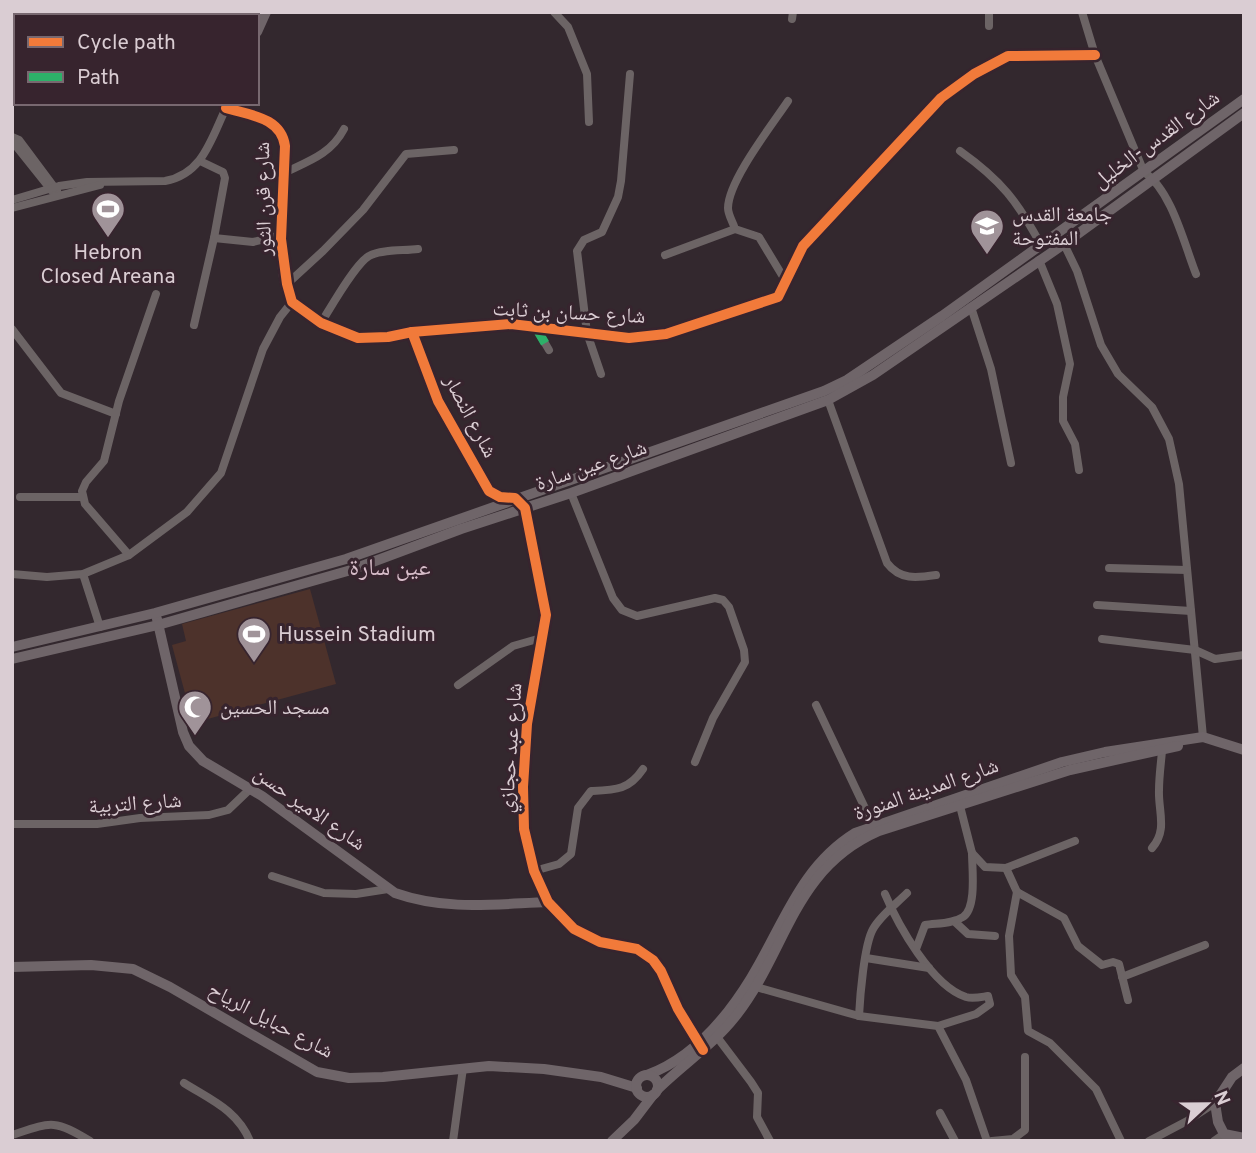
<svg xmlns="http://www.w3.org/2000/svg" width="1256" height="1153" font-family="Overpass,'Noto Naskh Arabic',sans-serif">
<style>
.green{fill:#4d322b}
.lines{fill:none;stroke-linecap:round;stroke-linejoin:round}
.street{stroke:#6c6465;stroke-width:8}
.secondary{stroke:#6f6569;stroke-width:10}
.quiet{stroke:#2db169;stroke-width:9;stroke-dasharray:18 9;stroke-linecap:butt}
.cycleway-casing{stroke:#37242e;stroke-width:15}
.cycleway{stroke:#f17a3a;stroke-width:10}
.labels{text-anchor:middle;stroke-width:6;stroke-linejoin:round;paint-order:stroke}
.street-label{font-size:21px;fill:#dacdd3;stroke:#37242e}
.poi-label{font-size:21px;fill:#dacdd3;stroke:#37242e;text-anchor:start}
.quarter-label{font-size:24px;fill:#d7bdc9;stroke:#37242e}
</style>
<rect width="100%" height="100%" fill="#33282e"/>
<polygon class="green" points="310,589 336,684 193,723 172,645 186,641 182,624"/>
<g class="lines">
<g class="street">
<polyline points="554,12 568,27 587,74 589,122"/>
<path d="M1082,12L1095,55L1144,172C1172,191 1184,244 1196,274"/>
<polyline points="792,19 793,12"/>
<polyline points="989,26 989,12"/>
<polyline points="12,137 19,140 57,191"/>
<polyline points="12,141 52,191"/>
<path d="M960,151C1002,181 1017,201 1041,245"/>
<path d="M284,173C309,161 331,154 344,129"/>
<path d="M12,200L59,186L87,182L165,181C203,174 211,139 226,108"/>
<polyline points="12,208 100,185"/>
<polyline points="214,238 253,242 281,235"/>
<polyline points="1064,244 1077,271 1101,345 1118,374 1152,407 1169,439 1179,484 1203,737"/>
<polyline points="665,255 735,229"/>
<polyline points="1039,260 1057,304 1070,364 1063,397 1063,421 1075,444 1079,470"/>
<path d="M785,280L759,237L735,229C733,222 728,215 728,208C728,181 772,125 788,101"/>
<polyline points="287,284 323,251 363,210 406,154 454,150"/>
<polyline points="971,307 991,369 1011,463"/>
<path d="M321,323C331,307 355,264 369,256C382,249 404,251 418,249"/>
<polyline points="194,325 214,238 225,178 223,172 200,161"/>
<polyline points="538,327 539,333 549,350"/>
<polyline points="12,329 61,393 116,414"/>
<polyline points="412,332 511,324 629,338 666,334 778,297 803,246 941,98 974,74 1008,56 1095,55"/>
<polyline points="601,374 587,333 577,251 584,240 602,232 618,197 621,181 630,74"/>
<path d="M828,400L887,563C900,580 916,578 936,575"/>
<polyline points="571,493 613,598 622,610 637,616 715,598 723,600 729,607 744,650 745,662 713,718 695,762"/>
<polyline points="20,497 82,497"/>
<polyline points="129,555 85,504 82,491 86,482 104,461 119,401 156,294"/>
<polyline points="1109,568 1187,570"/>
<polyline points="12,574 47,577 83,574 129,555 187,512 221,473 263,349 280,317 292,302"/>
<polyline points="83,574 100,627"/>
<polyline points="1097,605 1191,611"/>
<polyline points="1102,639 1195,650 1215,659 1244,655"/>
<polyline points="458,685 513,646 541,638"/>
<polyline points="816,705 873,825"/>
<polyline points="960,806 972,853 985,867 1006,868 1075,841"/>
<polyline points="12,824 97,824 140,818 209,815 228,810 250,789"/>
<path d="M1152,848C1168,830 1158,811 1159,790C1159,777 1161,763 1162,751"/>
<polyline points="1006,868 1017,892 1064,918 1078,946 1102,965 1113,962 1119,964 1128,1000"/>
<path d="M534,871L559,864L571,854L578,808L591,791C616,790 629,790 643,769"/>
<polyline points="272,876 324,893 356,894 388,889"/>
<polyline points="1017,892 1009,936 1011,975 1025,997 1028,1031 1050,1043 1096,1089 1121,1141"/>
<path d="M885,894C898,925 932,986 966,997C973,999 981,997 988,996L990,1004L976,1014L938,1026"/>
<polyline points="954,921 968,934 995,936"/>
<path d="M916,949L925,925C937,923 952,924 963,917C977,908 972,868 972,853"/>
<polyline points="866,958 929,968"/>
<polyline points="1122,977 1205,945"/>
<polyline points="756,987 859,1016 938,1026 966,1080 987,1141"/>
<path d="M859,1016C860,997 864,945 873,929C880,916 896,904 907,893"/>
<polyline points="714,1033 751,1082 758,1093 757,1117 770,1141"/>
<path d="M184,1083C211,1100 237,1110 250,1141"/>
<polyline points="940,1113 955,1141"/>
<path d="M12,1135C51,1122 54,1119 90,1141"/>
<polyline points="453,1141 463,1068"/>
<polyline points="992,1141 1013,1139 1025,1130 1025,1057"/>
<polyline points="1149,1141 1187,1121 1215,1103"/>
<polyline points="1214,1141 1224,1134"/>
</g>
<g class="secondary">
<polyline points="257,32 266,12"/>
<path d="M228,103L226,108C249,115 281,117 285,146C284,178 274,278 292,302C297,309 325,324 333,328C364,341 380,339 412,332L438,401L489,491L500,497L515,498L525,508L546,615L527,724L523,787L524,829L534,871L548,902L574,929L600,942L637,949L653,960L661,971L678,1009L703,1050"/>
<path d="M157,619L183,732L189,746L203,761L262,796L395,893C446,911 495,904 548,902"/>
<polyline points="12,647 155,613 346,559 824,391 847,380 942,316 1244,99"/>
<polyline points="12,659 158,625 351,570 461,529 571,493 828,400 873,375 1064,244 1244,113"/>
<polyline points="12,967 91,965 133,969 170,987 317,1072 349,1078 383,1077 489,1066 544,1069 601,1077 637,1088"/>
<polyline points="1244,1068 1232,1077 1215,1103 1218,1122 1224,1134 1244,1138"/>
<path d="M647,1075C693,1058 726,1019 751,978C783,926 800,867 855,833L1062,762L1105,752L1203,737L1244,750"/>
<circle cx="647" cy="1086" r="11"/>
<path d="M657,1090C682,1065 713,1045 735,1017C788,950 792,869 879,831L1070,770L1178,746"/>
<polyline points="612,1141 634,1120 653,1095"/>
</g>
<polyline class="quiet" points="538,327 539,333 549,350"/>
<g class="cycleway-casing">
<g id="cycleway">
<path d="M228,103L226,108C249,115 281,117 285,146L281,239L287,284L292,302L321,323L358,338L388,337L412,332L511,324L629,338L666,334L778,297L803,246L941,98L974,74L1008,56L1095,55"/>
<polyline points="412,332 438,401 489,491 500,497 515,498 525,508 546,615 527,724 523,787 524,829 534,871 548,902 574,929 600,942 637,949 653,960 661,971 678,1009 703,1050"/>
</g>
</g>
<use href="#cycleway" class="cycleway"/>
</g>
<defs>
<g id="stadium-pin" transform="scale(1.75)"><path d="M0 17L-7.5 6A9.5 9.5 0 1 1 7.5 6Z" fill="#a09399" stroke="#37242e"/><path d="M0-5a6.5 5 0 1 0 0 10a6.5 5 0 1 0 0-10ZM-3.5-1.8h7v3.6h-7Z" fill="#fff"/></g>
<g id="university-pin" transform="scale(1.75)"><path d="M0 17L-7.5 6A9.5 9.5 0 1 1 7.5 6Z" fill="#a09399" stroke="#37242e"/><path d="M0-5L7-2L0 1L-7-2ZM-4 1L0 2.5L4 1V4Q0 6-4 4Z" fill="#fff"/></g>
<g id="mosque-pin" transform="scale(1.75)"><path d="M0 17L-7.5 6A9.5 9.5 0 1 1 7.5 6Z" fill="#a09399" stroke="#37242e"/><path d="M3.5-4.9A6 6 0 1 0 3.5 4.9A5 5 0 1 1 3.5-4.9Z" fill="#fff"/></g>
</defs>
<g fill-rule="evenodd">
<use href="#stadium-pin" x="108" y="209"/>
<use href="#university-pin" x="987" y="226"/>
<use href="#stadium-pin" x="254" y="634"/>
<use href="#mosque-pin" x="195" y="707"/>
</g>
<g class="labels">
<g class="street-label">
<text transform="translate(1156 139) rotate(-36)" y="7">شارع القدس-الخليل</text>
<text transform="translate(263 199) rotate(-91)" y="7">شارع قرن الثور</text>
<text transform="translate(569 312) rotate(3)" y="7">شارع حسان بن ثابت</text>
<text transform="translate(471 416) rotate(62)" y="7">شارع النصار</text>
<text transform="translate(591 465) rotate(-19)" y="7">شارع عين سارة</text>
<text transform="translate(510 748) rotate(-86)" y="7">شارع عبد حجازي</text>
<text transform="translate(926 789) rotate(-19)" y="7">شارع المدينة المنورة</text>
<text transform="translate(135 803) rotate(-4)" y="7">شارع التربية</text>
<text transform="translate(310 808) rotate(35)" y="7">شارع الامير حسن</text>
<text transform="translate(271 1020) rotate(28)" y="7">شارع حبايل الرياح</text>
</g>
<g class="poi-label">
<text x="1012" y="221">جامعة القدس<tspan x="1012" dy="24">المفتوحة</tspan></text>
<text x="108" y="259" text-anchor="middle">Hebron<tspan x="108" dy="24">Closed Areana</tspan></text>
<text x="278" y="641">Hussein Stadium</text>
<text x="220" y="714">مسجد الحسين</text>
</g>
<g class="quarter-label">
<text x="390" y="575">عين سارة</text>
</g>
</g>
<rect width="1256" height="1153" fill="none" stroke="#dacdd3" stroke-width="28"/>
<rect x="14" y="14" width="245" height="91" fill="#37242e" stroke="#786870" stroke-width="2"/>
<rect x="28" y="37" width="35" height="10" fill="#f17a3a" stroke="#786870" stroke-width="2"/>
<text x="77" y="49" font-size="21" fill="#dacdd3">Cycle path</text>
<rect x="28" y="72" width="35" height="10" fill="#2db169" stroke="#786870" stroke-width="2"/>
<text x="77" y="84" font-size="21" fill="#dacdd3">Path</text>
<g transform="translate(1207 1104) rotate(68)" stroke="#37242e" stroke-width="5" paint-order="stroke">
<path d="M0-5L12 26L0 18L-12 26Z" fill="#dacdd3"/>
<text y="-10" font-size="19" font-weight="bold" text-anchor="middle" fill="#dacdd3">N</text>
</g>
</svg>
